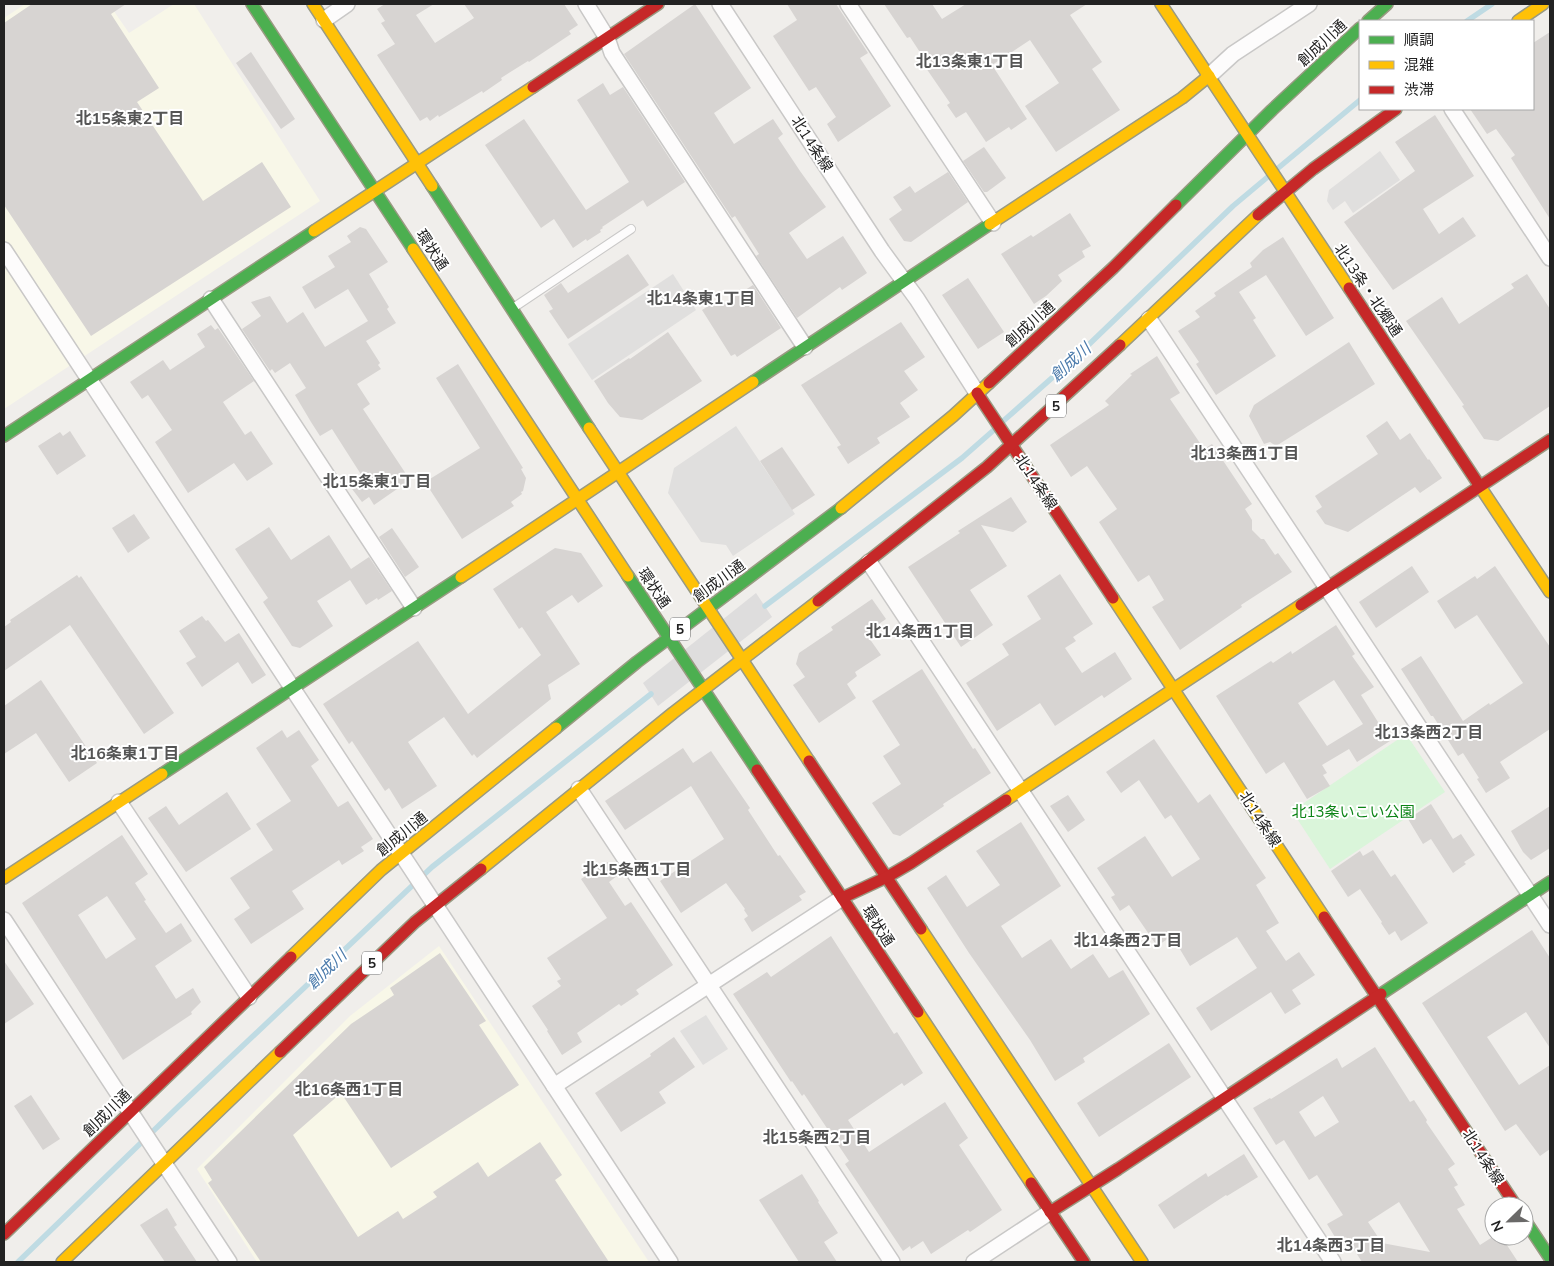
<svg xmlns="http://www.w3.org/2000/svg" width="1554" height="1266" font-family="'Nunito Sans','Noto Sans JP',sans-serif">
<style>
.education{fill:#f8f7e8}
.park{fill:#daf5da}
.parking{fill:#e0dfde}
.pier{fill:#dedddd}
.lines{fill:none;stroke-linecap:round;stroke-linejoin:round}
.stream{stroke:#bfdbe3;stroke-width:5.5}
.building{fill:#d7d4d2;fill-rule:evenodd}
.lane-casing{stroke:#c9c8c7;stroke-width:10}
.street-casing{stroke:#c9c8c7;stroke-width:18}
.fast-casing{stroke:#999a82;stroke-width:14}
.slow-casing{stroke:#999a82;stroke-width:14}
.jam-casing{stroke:#999a82;stroke-width:14}
.lane{stroke:#fdfcfc;stroke-width:8}
.street{stroke:#fdfcfc;stroke-width:15}
.fast{stroke:#4caf50;stroke-width:11}
.slow{stroke:#ffc107;stroke-width:11}
.jam{stroke:#c62828;stroke-width:11}
.labels{text-anchor:middle;stroke-width:4;stroke-linejoin:round;paint-order:stroke}
.shield{fill:#fff;stroke:#646464;stroke-width:1}
.shield-label{font-size:14px;font-weight:bold;fill:#222}
.street-label{font-size:15px;fill:#222;stroke:#fff}
.park-label{font-size:15px;fill:#0c8416;stroke:#fff}
.neighbourhood-label{font-size:16px;font-weight:bold;fill:#555;stroke:#fff}
.water-label{font-size:16px;font-style:italic;fill:#4a7aab;stroke:#fff}
</style>
<rect width="100%" height="100%" fill="#f0eeeb"/>
<g class="education">
<polygon points="25,4 109,4 129,33 174,4 194,4 320,201 4,409 4,18"/>
<polygon points="439,946 649,1262 257,1262 197,1169 350,1016"/>
</g>
<polygon class="park" points="1406,734 1445,792 1330,869 1292,811"/>
<g class="parking">
<polygon points="1380,151 1400,180 1353,213 1345,201 1333,210 1327,201 1329,190"/>
<polygon points="673,274 696,310 592,380 568,344"/>
<polygon points="736,426 795,514 733,556 726,545 701,542 668,493 674,468"/>
<polygon points="706,1015 728,1049 703,1065 680,1031"/>
</g>
<polygon class="pier" points="756,593 772,617 658,706 643,683"/>
<g class="lines">
<g class="stream">
<polyline points="1467,21 1492,4"/>
<polyline points="1277,169 1360,100"/>
<polyline points="1001,423 1079,354 1233,206 1270,175"/>
<polyline points="765,606 962,458 995,429"/>
<polyline points="18,1262 178,1107 432,867 651,694"/>
</g>
</g>
<g class="building">
<polygon points="32,4 126,4 111,14 159,88 137,102 203,201 262,162 291,207 91,336 4,205 4,23"/>
<polygon points="385,4 434,4 416,15 435,43 474,18 464,4 564,4 578,25 569,31 571,34 529,62 528,61 501,78 502,80 483,93 482,91 439,117 438,115 430,121 427,117 420,121 377,55 395,44 381,23 385,21 377,9"/>
<polygon points="695,4 751,88 714,113 734,144 773,119 783,134 778,138 800,171 826,207 789,233 807,259 843,236 867,273 842,290 840,287 797,318 756,256 759,254 735,216 732,218 624,54"/>
<polygon points="787,4 836,4 868,53 860,58 891,106 838,142 827,124 836,117 816,87 809,91 773,36 797,20"/>
<polygon points="884,4 932,4 942,19 966,4 1087,4 1070,15 1102,62 1092,69 1120,110 1056,152 1025,106 1059,83 1030,40 992,65 1027,119 1011,130 1009,127 986,142 966,112 956,118 947,105 950,103 926,68 929,66 910,37 907,38"/>
<polygon points="1550,32 1550,219 1511,158 1515,155 1496,129 1487,134 1470,109 1533,109 1533,43"/>
<polygon points="251,52 295,119 281,129 236,63"/>
<polygon points="603,83 610,95 623,87 685,182 647,207 643,200 602,227 603,228 600,230 601,232 587,241 586,239 573,248 554,219 541,228 485,145 524,119 586,210 629,182 577,100"/>
<polygon points="1435,115 1474,176 1423,209 1439,234 1463,217 1476,236 1393,290 1344,222 1415,171 1395,142"/>
<polygon points="984,147 1006,178 987,192 984,192 963,161"/>
<polygon points="948,172 968,202 911,242 904,241 889,219 902,210 893,197 910,186 915,193"/>
<polygon points="1070,213 1091,246 1082,251 1085,257 1058,275 1062,281 1046,296 1034,304 1001,254 1031,235 1033,237"/>
<polygon points="360,227 366,229 388,262 369,274 389,307 387,309 396,323 366,341 380,363 378,365 381,369 357,384 370,404 363,409 410,480 374,505 369,497 362,502 349,485 362,476 332,429 320,436 311,422 295,395 306,388 290,363 275,373 272,369 270,371 242,329 261,316 251,302 270,296 287,323 303,312 325,347 368,321 348,289 315,309 302,287 335,267 328,256 351,242 347,236"/>
<polygon points="1283,237 1334,318 1306,336 1266,275 1239,292 1256,318 1253,320 1276,356 1216,395 1196,364 1199,362 1178,331 1200,317 1195,311 1216,296 1214,293 1252,267 1250,263 1263,250"/>
<polygon points="628,254 649,285 568,339 549,311 553,309 544,295 561,283 568,293"/>
<polygon points="1527,274 1550,309 1550,406 1498,441 1484,439 1462,406 1464,405 1406,321 1442,297 1459,324 1514,288 1511,284"/>
<polygon points="968,278 1004,332 978,349 942,295"/>
<polygon points="753,285 781,328 737,357 735,354 731,356 702,310 720,299 723,304"/>
<polygon points="901,322 925,357 904,371 918,390 900,403 910,417 877,438 880,443 848,464 837,447 841,445 801,385"/>
<polygon points="211,325 215,330 218,328 254,381 223,402 245,435 251,431 273,464 247,481 234,463 188,493 155,442 172,430 148,395 142,399 130,382 163,360 170,370 205,347 197,334"/>
<polygon points="668,332 702,381 642,420 620,417 608,403 594,381 629,358 630,359"/>
<polygon points="1349,342 1375,384 1276,446 1270,442 1264,444 1249,416 1254,405"/>
<polygon points="1157,356 1180,393 1170,399 1204,449 1212,444 1252,504 1245,509 1252,520 1252,530 1261,539 1264,539 1275,555 1278,553 1292,572 1241,605 1242,607 1180,650 1152,607 1164,600 1149,575 1138,582 1099,522 1117,509 1087,466 1071,477 1050,445 1109,405 1105,401 1132,375 1130,374"/>
<polygon points="458,364 523,468 521,469 526,478 523,491 521,492 522,494 511,502 514,506 462,539 425,482 480,448 436,378"/>
<polygon points="1387,421 1400,440 1410,433 1428,460 1429,459 1442,478 1420,493 1415,487 1348,532 1325,524 1316,511 1322,507 1315,496 1378,454 1366,436"/>
<polygon points="70,431 86,456 57,475 38,446 60,432 63,436"/>
<polygon points="782,447 815,495 792,510 760,461"/>
<polygon points="1011,497 1027,522 1013,532 981,525 1007,566 970,590 993,625 961,647 908,567 960,533 958,531"/>
<polygon points="134,514 150,538 128,553 112,528"/>
<polygon points="269,527 291,560 329,535 351,569 369,557 392,591 378,600 377,598 366,605 350,580 317,601 333,626 300,648 292,646 263,602 268,598 235,549"/>
<polygon points="392,528 419,567 405,577 379,537"/>
<polygon points="555,548 581,553 603,586 578,603 572,595 546,612 580,664 548,685 551,699 477,758 474,754 472,756 444,717 408,742 437,786 402,809 389,788 385,791 352,741 349,744 323,704 418,641 468,714 541,655 522,627 519,629 493,589"/>
<polygon points="1412,566 1429,592 1376,628 1359,602"/>
<polygon points="1495,566 1550,647 1550,729 1500,762 1510,778 1486,793 1477,779 1479,778 1463,753 1458,756 1433,716 1431,716 1401,669 1421,656 1463,721 1489,703 1490,705 1523,683 1477,615 1455,629 1437,601 1475,576 1477,579"/>
<polygon points="1060,574 1093,624 1073,637 1076,641 1065,648 1082,673 1115,652 1132,679 1104,698 1102,695 1055,726 1040,703 997,731 966,683 1009,655 1002,644 1041,619 1027,596"/>
<polygon points="77,575 79,578 81,576 174,713 144,734 70,625 4,671 4,627 11,622 10,620"/>
<polygon points="872,599 886,619 873,628 877,632 869,638 881,655 855,672 857,676 847,684 856,698 819,723 793,685 805,677 796,664 799,653 833,630 831,627"/>
<polygon points="202,616 206,621 208,620 225,642 239,633 266,675 252,684 238,662 202,687 186,663 196,657 179,631"/>
<path d="M1336,625L1355,654L1352,656L1374,687L1361,695L1390,741L1357,762L1349,749L1322,765L1327,773L1323,775L1330,786L1307,799L1284,762L1266,774L1216,696L1271,661L1273,663L1291,651L1292,654ZM1334,680L1363,724L1327,746L1298,703Z"/>
<polygon points="922,669 973,749 975,748 991,773 943,804 944,806 900,836 893,834 872,803 901,784 883,756 900,745 872,701"/>
<polygon points="41,680 97,763 69,782 36,733 4,754 4,706"/>
<polygon points="282,730 287,738 299,730 319,760 311,766 338,807 348,801 373,839 361,847 364,851 342,865 339,860 292,891 304,909 251,944 234,919 250,908 230,878 273,850 256,824 291,801 256,748"/>
<polygon points="1154,739 1198,803 1210,794 1266,878 1256,885 1279,923 1266,931 1286,961 1299,952 1315,975 1292,990 1301,1004 1285,1014 1271,992 1211,1031 1196,1008 1257,968 1237,937 1190,966 1172,936 1157,946 1129,905 1120,911 1111,897 1115,895 1097,868 1145,836 1172,877 1200,859 1171,815 1165,819 1139,780 1121,793 1106,772"/>
<polygon points="683,748 693,763 711,751 750,808 748,810 778,856 780,855 806,892 799,896 802,900 752,932 744,919 748,916 744,910 745,909 726,883 681,913 660,881 724,839 691,786 625,830 605,801"/>
<polygon points="227,792 251,829 186,872 148,818 166,806 179,825"/>
<polygon points="1068,795 1085,820 1068,832 1050,806"/>
<polygon points="1431,804 1453,839 1461,834 1475,855 1464,862 1466,864 1453,873 1431,839 1423,844 1408,819"/>
<polygon points="1550,806 1550,848 1531,860 1523,852 1511,831"/>
<polygon points="1021,822 1061,886 1001,926 1022,958 1051,939 1071,969 1093,954 1109,978 1123,970 1150,1014 1083,1058 1085,1062 1055,1081 1030,1040 969,953 927,888 946,875 967,907 1000,885 976,851"/>
<path d="M122,835L148,874L135,883L146,900L144,901L166,933L181,923L192,941L155,966L176,999L193,988L201,1002L191,1012L192,1014L123,1060L22,903ZM107,896L136,939L106,959L78,915Z"/>
<polygon points="1373,850 1391,877 1395,874 1428,923 1401,941 1395,931 1389,935 1381,923 1382,922 1360,889 1348,897 1331,871 1360,851 1363,856"/>
<polygon points="608,862 617,876 609,882 625,906 631,902 673,965 636,990 639,994 621,1006 619,1004 577,1033 582,1042 562,1055 547,1031 548,1030 532,1006 561,986 557,981 561,979 547,958 607,918 581,879"/>
<polygon points="1532,930 1550,958 1550,1048 1526,1012 1487,1037 1519,1085 1550,1065 1550,1149 1540,1156 1516,1124 1505,1131 1422,1003"/>
<polygon points="831,936 894,1034 897,1032 923,1073 904,1086 902,1083 848,1120 869,1152 945,1102 968,1138 959,1145 1002,1210 970,1232 968,1230 931,1254 923,1241 911,1249 910,1246 903,1251 845,1164 849,1161 804,1094 802,1096 792,1081 791,1082 733,994 767,972 771,977"/>
<polygon points="440,953 486,1021 479,1025 519,1085 391,1168 341,1093 293,1135 358,1237 398,1211 403,1219 437,1197 433,1192 478,1162 488,1177 540,1142 562,1175 555,1180 609,1262 261,1262 208,1183 212,1180 204,1167 351,1024 394,995 390,988"/>
<polygon points="4,961 34,1004 4,1024"/>
<polygon points="674,1037 695,1067 659,1092 666,1103 621,1132 595,1093 651,1056 650,1054"/>
<polygon points="1169,1043 1191,1077 1099,1137 1077,1103"/>
<path d="M1375,1047L1410,1102L1414,1100L1427,1120L1426,1122L1455,1164L1448,1169L1458,1185L1454,1187L1465,1205L1457,1209L1480,1245L1494,1236H1501L1518,1262H1362L1346,1237L1338,1242L1327,1224L1343,1215L1317,1175L1309,1180L1284,1140L1276,1145L1253,1108L1270,1098L1271,1099L1337,1058L1342,1068ZM1323,1096L1339,1122L1315,1137L1299,1112ZM1399,1202L1430,1252L1382,1243L1368,1222Z"/>
<polygon points="31,1095 60,1139 43,1150 14,1106"/>
<polygon points="1244,1154 1258,1177 1227,1196 1226,1195 1174,1229 1158,1205 1206,1173 1208,1177"/>
<polygon points="802,1174 819,1201 818,1202 838,1233 824,1242 837,1262 799,1262 759,1200"/>
<polygon points="167,1208 177,1225 174,1227 197,1262 165,1262 140,1225"/>
</g>
<g class="lines">
<g class="lane-casing">
<polyline id="lane" points="513,308 631,229"/>
</g>
<g class="street-casing">
<g id="street">
<polyline points="586,4 607,38 612,53 805,347"/>
<polyline points="720,4 882,251 917,299 977,393"/>
<polyline points="848,4 993,223"/>
<polyline points="324,20 347,4"/>
<polyline points="1209,76 1233,54 1309,4"/>
<polyline points="1452,109 1550,258"/>
<path d="M4,250C224,589 448,925 670,1262"/>
<polyline points="211,299 414,608"/>
<polyline points="1149,319 1550,925"/>
<polyline points="869,562 1333,1262"/>
<polyline points="579,789 892,1262"/>
<polyline points="119,802 249,997"/>
<polyline points="4,920 229,1262"/>
<polyline points="554,1086 842,898"/>
<polyline points="974,1262 1050,1212"/>
</g>
</g>
<g class="fast-casing">
<g id="fast">
<polyline points="252,4 413,249"/>
<polyline points="1368,21 1387,4"/>
<polyline points="432,186 589,428"/>
<polyline points="1176,205 1272,110 1360,28"/>
<polyline points="753,382 990,224"/>
<polyline points="4,436 314,231"/>
<polyline points="628,576 757,770"/>
<polyline points="556,728 637,662 841,508"/>
<polyline points="162,774 461,577"/>
<polyline points="1381,994 1550,882"/>
<polyline points="1524,1219 1550,1258"/>
</g>
</g>
<g class="slow-casing">
<g id="slow">
<polyline points="313,4 432,186"/>
<polyline points="1161,4 1349,288"/>
<polyline points="1518,21 1543,4"/>
<polyline points="990,224 1182,98 1209,76"/>
<polyline points="314,231 533,87"/>
<polyline points="413,249 628,576"/>
<polyline points="1120,345 1258,215"/>
<polyline points="589,428 809,761"/>
<polyline points="1479,485 1550,592"/>
<polyline points="841,508 953,416 989,383"/>
<polyline points="461,577 753,382"/>
<polyline points="1113,598 1324,917"/>
<polyline points="1006,800 1301,605"/>
<polyline points="481,869 673,713 818,601"/>
<polyline points="4,878 162,774"/>
<polyline points="921,929 1142,1262"/>
<polyline points="291,957 381,870 556,728"/>
<polyline points="918,1012 1031,1183"/>
<polyline points="62,1262 280,1052"/>
</g>
</g>
<g class="jam-casing">
<g id="jam">
<polyline points="533,87 658,4"/>
<polyline points="1258,215 1313,169 1396,109"/>
<polyline points="1349,288 1479,485"/>
<polyline points="989,383 1113,268 1176,205"/>
<polyline points="977,393 1113,598"/>
<polyline points="818,601 987,467 1120,345"/>
<polyline points="1301,605 1550,440"/>
<polyline points="809,761 921,929"/>
<polyline points="757,770 918,1012"/>
<polyline points="842,898 887,877 911,863 1006,800"/>
<polyline points="1324,917 1516,1206"/>
<polyline points="280,1052 415,922 481,869"/>
<polyline points="1031,1183 1084,1262"/>
<polyline points="1050,1212 1118,1169 1381,994"/>
<polyline points="4,1234 291,957"/>
</g>
</g>
<use href="#lane" class="lane"/>
<use href="#street" class="street"/>
<use href="#fast" class="fast"/>
<use href="#slow" class="slow"/>
<use href="#jam" class="jam"/>
</g>
<g class="labels">
<g class="shield">
<rect x="1046" y="394.5" width="20" height="23" rx="4"/>
<rect x="670" y="617.5" width="20" height="23" rx="4"/>
<rect x="362" y="951.5" width="20" height="23" rx="4"/>
</g>
<g class="shield-label">
<text x="1056" y="411">5</text>
<text x="680" y="634">5</text>
<text x="372" y="968">5</text>
</g>
<g class="street-label">
<text transform="translate(1322 43) rotate(-43)" y="5">創成川通</text>
<text transform="translate(812 144) rotate(57)" y="5">北14条線</text>
<text transform="translate(432 250) rotate(57)" y="5">環状通</text>
<text transform="translate(1368 290) rotate(56)" y="5">北13条・北郷通</text>
<text transform="translate(1030 324) rotate(-42)" y="5">創成川通</text>
<text transform="translate(1036 482) rotate(56)" y="5">北14条線</text>
<text transform="translate(719 581) rotate(-36)" y="5">創成川通</text>
<text transform="translate(654 588) rotate(56)" y="5">環状通</text>
<text transform="translate(1260 819) rotate(57)" y="5">北14条線</text>
<text transform="translate(402 834) rotate(-39)" y="5">創成川通</text>
<text transform="translate(878 926) rotate(57)" y="5">環状通</text>
<text transform="translate(107 1113) rotate(-44)" y="5">創成川通</text>
<text transform="translate(1483 1157) rotate(57)" y="5">北14条線</text>
</g>
<g class="park-label">
<text x="1353" y="817">北13条いこい公園</text>
</g>
<g class="neighbourhood-label">
<text x="970" y="67">北13条東1丁目</text>
<text x="130" y="124">北15条東2丁目</text>
<text x="701" y="304">北14条東1丁目</text>
<text x="1245" y="459">北13条西1丁目</text>
<text x="377" y="487">北15条東1丁目</text>
<text x="920" y="637">北14条西1丁目</text>
<text x="1429" y="738">北13条西2丁目</text>
<text x="125" y="759">北16条東1丁目</text>
<text x="637" y="875">北15条西1丁目</text>
<text x="1128" y="946">北14条西2丁目</text>
<text x="349" y="1095">北16条西1丁目</text>
<text x="817" y="1143">北15条西2丁目</text>
<text x="1331" y="1251">北14条西3丁目</text>
</g>
<g class="water-label">
<text transform="translate(1070 362) rotate(-42)" y="6">創成川</text>
<text transform="translate(326 969) rotate(-44)" y="6">創成川</text>
</g>
</g>
<rect width="1554" height="1266" fill="none" stroke="#222222" stroke-width="10"/>
<rect x="1359" y="20" width="175" height="90" fill="#ffffff" stroke="#a7a7a7"/>
<rect x="1369" y="36" width="25" height="8" fill="#4caf50" stroke="#a7a7a7"/>
<text x="1404" y="45" font-size="15" fill="#222222">順調</text>
<rect x="1369" y="61" width="25" height="8" fill="#ffc107" stroke="#a7a7a7"/>
<text x="1404" y="70" font-size="15" fill="#222222">混雑</text>
<rect x="1369" y="86" width="25" height="8" fill="#c62828" stroke="#a7a7a7"/>
<text x="1404" y="95" font-size="15" fill="#222222">渋滞</text>
<g transform="translate(1509 1221) rotate(247)"><circle r="24" fill="#ffffff" stroke="#a7a7a7"/>
<path d="M0-4L9 19L0 12L-9 19Z" fill="#6a6968"/>
<text y="-8" font-size="14" font-weight="bold" text-anchor="middle" fill="#222222">N</text>
</g>
</svg>
